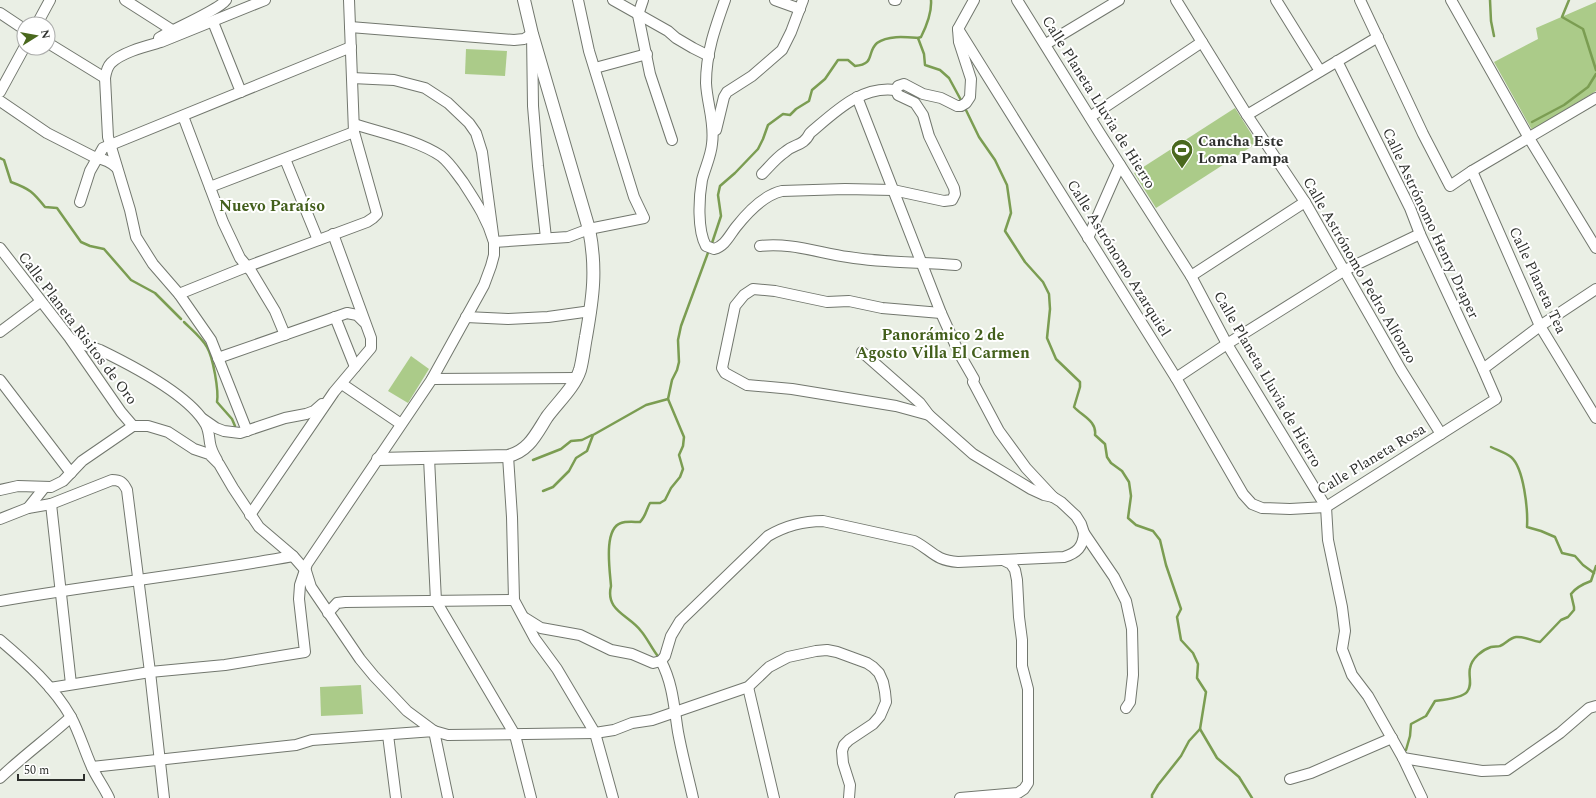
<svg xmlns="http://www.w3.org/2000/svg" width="1596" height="798" font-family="Spectral,serif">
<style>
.green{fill:#abcb89}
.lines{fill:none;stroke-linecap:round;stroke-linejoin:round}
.stream{stroke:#7b9d52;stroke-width:2.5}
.minor-casing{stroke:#72776e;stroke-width:12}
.tertiary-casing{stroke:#72776e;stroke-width:14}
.minor{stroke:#fff;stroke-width:10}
.tertiary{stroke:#fff;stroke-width:12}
.labels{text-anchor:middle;stroke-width:4;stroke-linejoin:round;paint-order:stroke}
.street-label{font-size:15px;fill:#2e302d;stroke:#fff}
.poi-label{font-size:15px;font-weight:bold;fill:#2e302d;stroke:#fff;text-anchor:start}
.neighbourhood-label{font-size:16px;font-weight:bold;fill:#435f1c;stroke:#fff}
</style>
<rect width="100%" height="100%" fill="#eaefe5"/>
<g class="green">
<polygon points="1596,2 1596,91 1532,130 1494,62 1538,39 1536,28"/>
<polygon points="466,49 507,51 505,76 465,74"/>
<polygon points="1235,108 1257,143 1156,208 1134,173"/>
<polygon points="411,356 429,369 408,403 388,391"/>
<polygon points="361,685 363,714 321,716 320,687"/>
</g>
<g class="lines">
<g class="stream">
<path d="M931,0C932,13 927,25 921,37L918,38L924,54L925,65L940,70L949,78L962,102"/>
<polyline points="1490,0 1491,21 1494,36"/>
<polyline points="1569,0 1562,17 1583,29 1596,70"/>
<path d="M964,106L979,137L995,160L1007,185L1011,213L1005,231L1025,262L1043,282L1049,294L1050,309L1047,338L1056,359L1080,382V387L1074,407C1082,416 1097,421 1095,435L1105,444L1107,457L1111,463L1122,471L1129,482L1131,496L1128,518L1136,525L1153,531L1160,540L1166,565L1181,609L1177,617L1181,640L1193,653L1198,664L1197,678L1206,692L1200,729L1189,741L1181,756L1158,785L1152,795V798"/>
<polyline points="1532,122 1564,105 1588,87 1596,74"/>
<path d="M0,158L4,160L11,182C30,189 33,192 45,207L57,208L81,242L90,246L104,249L131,280L155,293L181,319"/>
<path d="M711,246L721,216L718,195L720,186L735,173L758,149L763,139L768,125L783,114L790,115L796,109L809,101L812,90L825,79L838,60H848L855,66C876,64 866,53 877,43C888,35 906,37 918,38"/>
<path d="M184,322C192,330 201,337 207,347C213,357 219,391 217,402L232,419L235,426"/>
<path d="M1491,447C1497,450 1506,453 1511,457C1524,468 1528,510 1527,527L1541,531L1555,537L1562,553L1575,556L1583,565L1594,573"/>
<polyline points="533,460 561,449 571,441 582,440 592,435"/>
<polyline points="543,491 553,487 569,471 576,458 587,451 593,435 646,405 668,399"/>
<path d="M657,655C651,647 647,638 641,631C629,615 605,611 611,586C610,571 603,529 621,523C626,521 634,522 640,522C646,516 646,510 650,503H660L665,500L671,488L680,477L683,469L679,455L683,446L684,437L668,399L672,380L677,370L679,362L678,340L681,326L709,250"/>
<polyline points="1200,729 1217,758 1239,777 1252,798"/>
<path d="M1406,750L1410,736L1411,724L1426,716L1435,701C1443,700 1462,698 1467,692C1473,685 1468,676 1470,668C1472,658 1482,650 1491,647C1494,646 1498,647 1500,646C1506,644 1509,638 1516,637C1525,636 1531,641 1540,642L1561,620L1568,617L1574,610V607L1571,594C1576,587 1583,584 1591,581L1596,566"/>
</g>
<g class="minor-casing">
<g id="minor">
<polyline points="125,0 172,30"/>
<polyline points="613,0 668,31 676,38 693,48 709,56"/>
<polyline points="643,0 638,15 650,74 672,140"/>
<path d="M725,0C715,28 706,53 706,83C707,104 715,122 712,144C711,156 705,168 702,180C699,197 697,230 706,246L714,249C725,246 729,236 736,227C747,213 764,195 782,191L845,189L893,190L944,201L952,200L955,194L954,188L929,136L923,115L915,103L898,95L896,90L898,86L904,84L923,94L941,98L957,106H961L966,103L970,97L971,79L959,42L958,29L974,0"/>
<polyline points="775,0 800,9"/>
<polyline points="894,0 896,0"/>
<polyline points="1017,0 1099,132 1191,276 1227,344 1326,507 1328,540 1342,607 1345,631 1342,649 1352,675 1368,696 1403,758 1422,798"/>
<polyline points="1176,0 1247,115 1305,202 1401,370 1441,434"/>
<polyline points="1276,0 1320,71"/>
<polyline points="1360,0 1423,134 1450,186 1472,171 1596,98"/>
<polyline points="1451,0 1529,138 1596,248"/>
<polyline points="0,13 24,29"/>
<polyline points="213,22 241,92"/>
<polyline points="37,24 50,0"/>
<polyline points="350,27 514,40 524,39 532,34 533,106 538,166 546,238"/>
<polyline points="958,29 1176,378 1243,494 1252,504 1262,508 1290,509 1326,507 1496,399 1483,369 1420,234 1410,208 1337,61"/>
<path d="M159,38C173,29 219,10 226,0"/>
<polyline points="48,43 105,78"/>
<polyline points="1046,44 1119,0"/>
<polyline points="595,68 647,54"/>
<polyline points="0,92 24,48"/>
<polyline points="857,97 941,313 959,353 974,379 973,382 999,431 1026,468 1053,497"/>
<path d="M0,101L47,133L96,158C105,159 111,162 117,168"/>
<polyline points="1247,115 1378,37"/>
<polyline points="183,116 223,222 240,258 251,271 275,311 285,335"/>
<polyline points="1090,117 1202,42"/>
<path d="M354,124C382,133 417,140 441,156C450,163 456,173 463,182C476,202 487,218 494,242L568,237L589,229L644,218L634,197L589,51L578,0"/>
<polyline points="716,130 724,97 727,92 752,76 782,50 791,32 803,0"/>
<polyline points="285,159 318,240"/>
<polyline points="1472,171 1540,326 1596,418"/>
<path d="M762,174C769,167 776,158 785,152C795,143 803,147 810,133C835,112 861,85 896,90"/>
<polyline points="210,187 354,132"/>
<polyline points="80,202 90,171 103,148 351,47"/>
<polyline points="1088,238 1120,165"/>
<path d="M760,246C789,242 820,253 848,257C884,263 920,262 956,265"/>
<polyline points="0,248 69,337 121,412 133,426"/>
<polyline points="1191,276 1305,202"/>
<polyline points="179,294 246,267 367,222 373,218 377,214 354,132 349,0"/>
<polyline points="335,317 355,367"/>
<polyline points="466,317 508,319 548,317 591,311"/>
<polyline points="0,332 40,302"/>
<path d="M71,339C81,345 90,346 100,350C131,365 190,395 206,425C209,431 209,437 210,443C211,450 214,455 217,460"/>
<polyline points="862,352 920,403 929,415 973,454 1031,489 1044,495 1053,497 1061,502 1076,516 1081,524 1084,533 1114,577 1126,601 1132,629 1133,675 1130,702 1126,708"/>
<polyline points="218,358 347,313 357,315 364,322"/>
<polyline points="1483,369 1540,326 1596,289"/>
<polyline points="1176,378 1227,344 1345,270 1420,234"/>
<polyline points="432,379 576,378"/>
<polyline points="0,380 71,473"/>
<polyline points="342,384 401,424"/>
<polyline points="929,415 896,406 792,389 747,385 725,373 722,368 735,306 744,295 753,289 775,291 827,302 849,301 882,308 941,313"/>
<polyline points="203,419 216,428 224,431 240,433 285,418 306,414 314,411 322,404"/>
<path d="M247,431L211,340L179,294L153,264L136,237L130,210L108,137L105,78C106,72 107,67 111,63C122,52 147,46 161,42L265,0"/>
<polyline points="508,456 512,517 514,600 535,639 557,669 595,733 613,798"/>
<polyline points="429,458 436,601 515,735 531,798"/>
<polyline points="0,490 18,486 51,487 63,481 82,461 133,426 148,426 168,432 194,449 209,454 219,464 233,488 259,527 293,556 306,571 311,587 360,659 374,676 407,711 434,731 448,735 595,733 614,730 632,723 652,720 748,687 769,667 788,657 816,651 827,650 837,652 867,663 873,667 879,673 883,682 885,692 886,702 880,716 873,724 849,740 844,745 842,751 843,763 850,785 849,798"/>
<polyline points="51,504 71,684"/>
<polyline points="28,508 44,488"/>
<polyline points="250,515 334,392 371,348 371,338 333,234"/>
<path d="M0,519L28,508L51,504L112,480C120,480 123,482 127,490L150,672L164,798"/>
<path d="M0,601C97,584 196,574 293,556"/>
<polyline points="328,613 337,603 345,602 514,600"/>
<path d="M525,618L541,628L580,635L611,650L632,654L653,663L661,661L665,656L671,636L680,621L768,536C785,526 803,521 823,521L914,541C933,551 934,560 958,562L1064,557C1077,553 1083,547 1084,533"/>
<path d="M0,640C26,662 54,687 71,717C79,732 84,749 91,765C96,777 104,787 109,798"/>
<path d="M661,661C673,684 674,707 678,732C682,754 688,776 693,798"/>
<polyline points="748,687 774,798"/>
<polyline points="50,688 150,672 225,665 305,652 299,599 300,585 307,564 432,379 484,285 491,266 494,255 494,242 482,152 476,133 469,123 448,103 425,88 394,80 352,78"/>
<polyline points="388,735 396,798"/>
<polyline points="1403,758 1482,771 1507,770 1560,733 1589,708 1596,706"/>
<polyline points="92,767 296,745 312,740 434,731 448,798"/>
<path d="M0,778C23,756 48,738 71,717"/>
<polyline points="1290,779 1311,773 1392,738"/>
<polyline points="960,798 1018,793 1024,789 1028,783 1028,689 1022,666 1022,640 1019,617 1017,580 1015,570 1011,564 1003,560"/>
</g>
</g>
<g class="tertiary-casing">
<path id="tertiary" d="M378,459L508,456C529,451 536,434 547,417C558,402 574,388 580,370C583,359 584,347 586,337C593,297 597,269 589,229L532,34L524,0"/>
</g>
<use href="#minor" class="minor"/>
<use href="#tertiary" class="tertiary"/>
</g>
<defs>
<g id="stadium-pin" transform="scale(1.15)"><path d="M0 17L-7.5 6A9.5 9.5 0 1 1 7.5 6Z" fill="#49681d" stroke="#fff"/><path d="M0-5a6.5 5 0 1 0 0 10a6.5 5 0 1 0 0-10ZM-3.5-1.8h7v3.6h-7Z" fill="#fff"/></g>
</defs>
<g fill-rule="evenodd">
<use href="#stadium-pin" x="1182" y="150"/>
</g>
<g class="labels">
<g class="street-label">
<text transform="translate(1099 102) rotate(58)" y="5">Calle Planeta Lluvia de Hierro</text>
<text transform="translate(1431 223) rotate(65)" y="5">Calle Astrónomo Henry Draper</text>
<text transform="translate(1119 258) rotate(58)" y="5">Calle Astrónomo Azarquiel</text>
<text transform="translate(1360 270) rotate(60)" y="5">Calle Astrónomo Pedro Alfonzo</text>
<text transform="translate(1538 280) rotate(65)" y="5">Calle Planeta Tea</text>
<text transform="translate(78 328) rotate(53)" y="5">Calle Planeta Risitos de Oro</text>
<text transform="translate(1268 379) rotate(60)" y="5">Calle Planeta Lluvia de Hierro</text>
<text transform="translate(1371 459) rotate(-31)" y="5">Calle Planeta Rosa</text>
</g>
<g class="poi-label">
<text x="1198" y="146">Cancha Este<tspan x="1198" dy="17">Loma Pampa</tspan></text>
</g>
<g class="neighbourhood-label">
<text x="272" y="211">Nuevo Paraíso</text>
<text x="943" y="340">Panorámico 2 de<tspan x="943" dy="18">Agosto Villa El Carmen</tspan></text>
</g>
</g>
<g transform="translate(36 36) rotate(79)"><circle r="19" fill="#ffffff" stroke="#abacab"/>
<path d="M0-3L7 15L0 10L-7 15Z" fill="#49681d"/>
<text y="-6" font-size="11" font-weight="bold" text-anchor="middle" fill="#2e302d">N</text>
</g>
<path d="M18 774v6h66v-6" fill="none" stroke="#2e302d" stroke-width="2"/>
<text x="24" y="774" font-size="12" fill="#2e302d" stroke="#ffffff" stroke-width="3" paint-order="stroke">50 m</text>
</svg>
